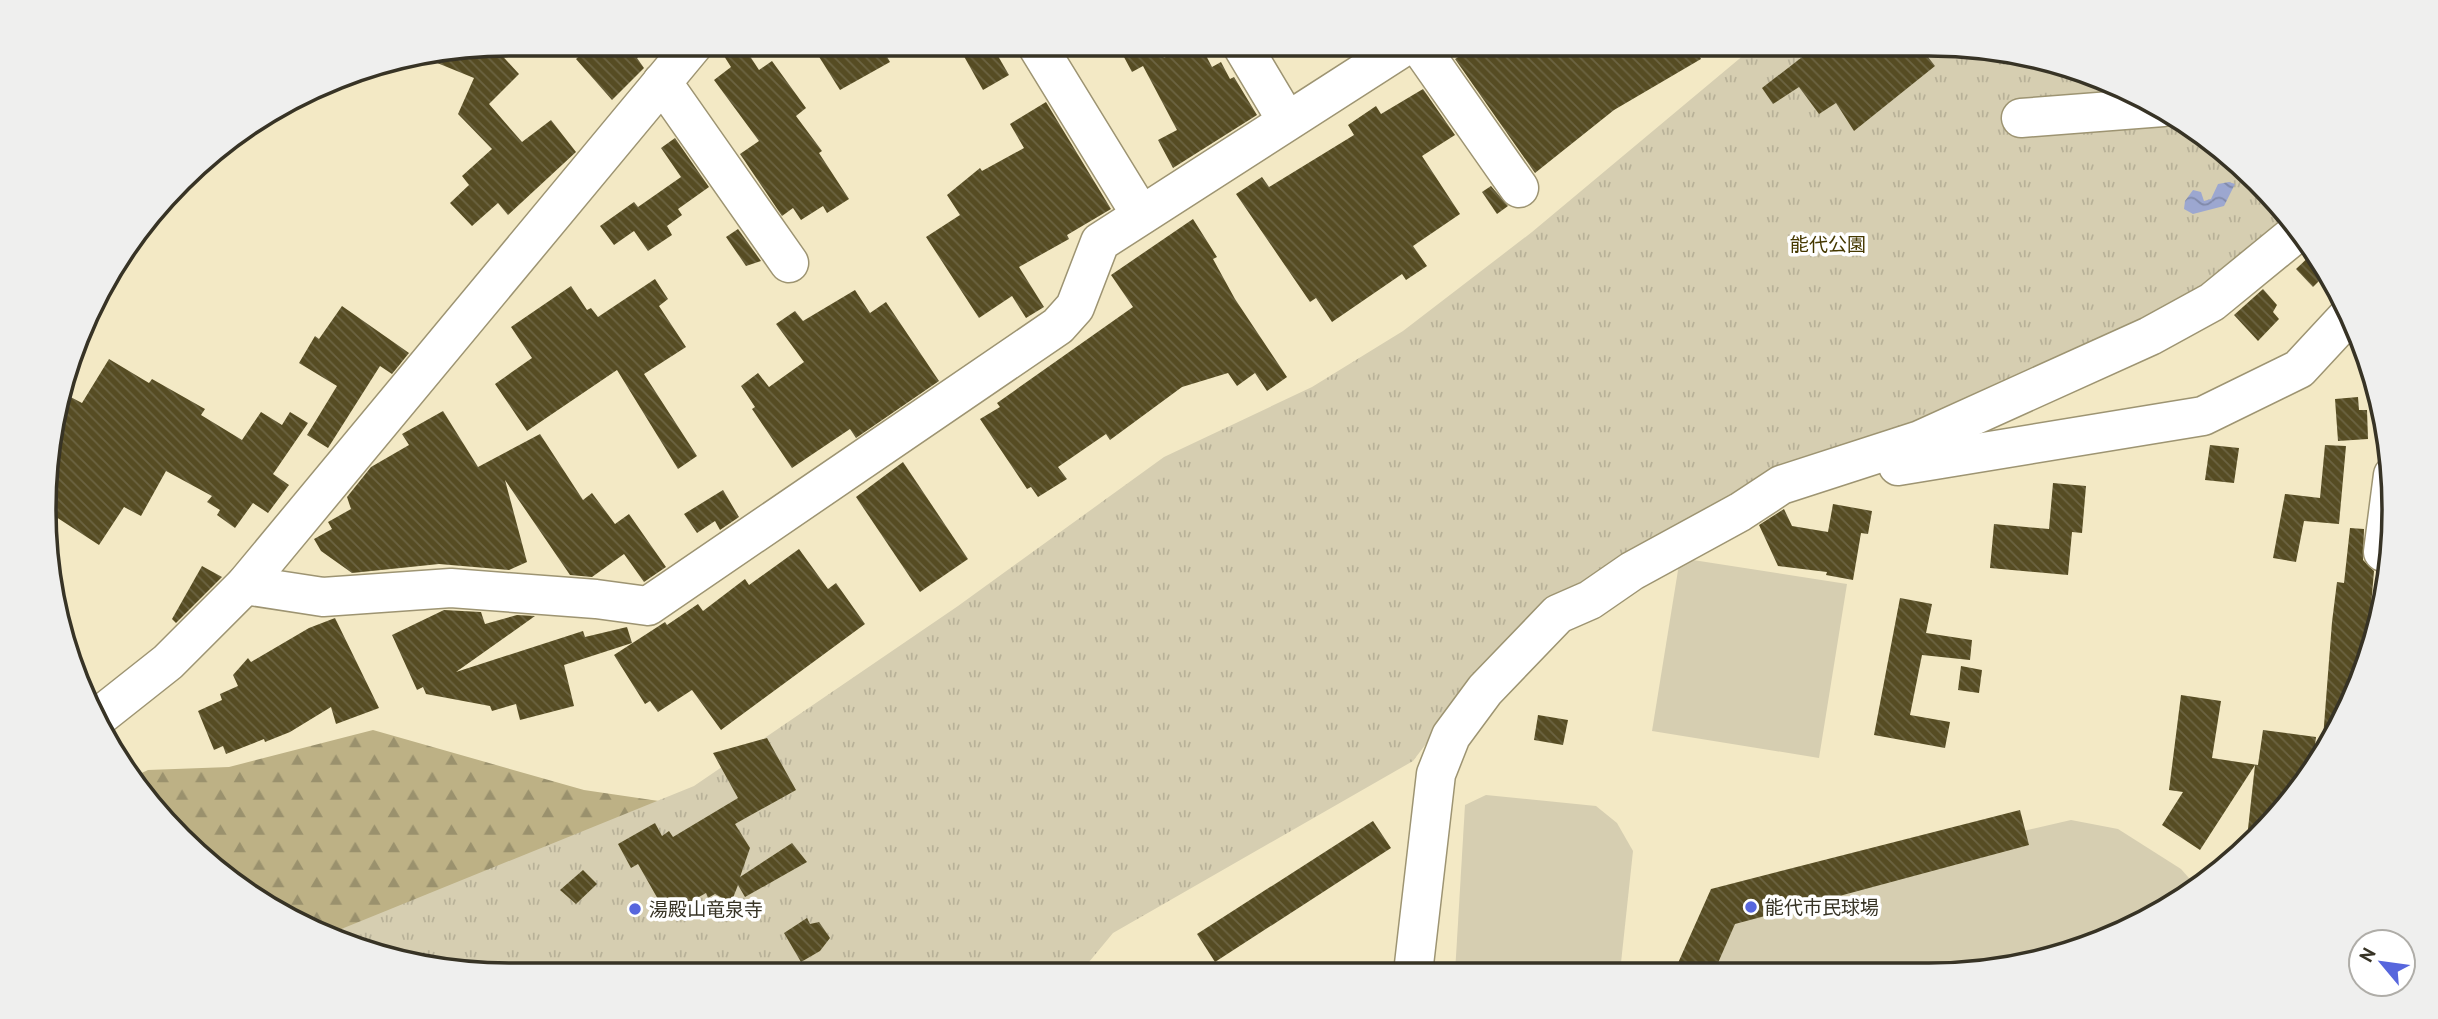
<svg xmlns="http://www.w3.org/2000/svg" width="2438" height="1019" font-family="'PT Sans','Noto Sans JP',sans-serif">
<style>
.grass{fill:#d6ceb1}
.forest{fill:url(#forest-firs)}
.park{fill:url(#park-tufts)}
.water{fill:url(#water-waves)}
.building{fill:url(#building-back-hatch)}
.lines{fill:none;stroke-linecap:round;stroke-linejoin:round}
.minor-casing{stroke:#9d9472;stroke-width:41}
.minor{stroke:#fff;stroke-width:38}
.poi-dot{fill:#5766dd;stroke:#fff;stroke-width:2.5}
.labels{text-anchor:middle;stroke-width:7;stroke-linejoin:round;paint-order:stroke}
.park-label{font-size:19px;fill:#453800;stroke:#fff}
.poi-label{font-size:19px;fill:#373325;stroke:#fff;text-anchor:start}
.rim{fill:none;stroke:#373325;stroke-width:3.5}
</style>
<defs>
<pattern id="forest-firs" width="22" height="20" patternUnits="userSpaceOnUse" patternTransform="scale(1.75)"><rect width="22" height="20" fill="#bdb185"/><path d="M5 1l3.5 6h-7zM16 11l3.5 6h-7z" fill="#9a916d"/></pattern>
<pattern id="park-tufts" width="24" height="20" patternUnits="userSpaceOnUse" patternTransform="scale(1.75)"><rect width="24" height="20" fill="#d6ceb1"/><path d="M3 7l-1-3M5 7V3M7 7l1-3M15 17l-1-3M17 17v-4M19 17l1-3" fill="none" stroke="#b8b198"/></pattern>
<pattern id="water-waves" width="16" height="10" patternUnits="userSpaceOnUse" patternTransform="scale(1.75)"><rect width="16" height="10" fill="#9ca7d0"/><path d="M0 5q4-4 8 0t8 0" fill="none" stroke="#8089a9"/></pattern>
<pattern id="building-back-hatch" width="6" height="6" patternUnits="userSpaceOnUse" patternTransform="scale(1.75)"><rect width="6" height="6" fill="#564c23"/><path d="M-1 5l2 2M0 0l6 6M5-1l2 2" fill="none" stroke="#6c6442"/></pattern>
</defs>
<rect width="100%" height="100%" fill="#f3e9c5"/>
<g class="grass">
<polygon points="1680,558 1847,584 1819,758 1652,731"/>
<polygon points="1486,795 1596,806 1617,823 1633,851 1620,972 1455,973 1465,805"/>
<polygon points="2071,820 2118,829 2181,869 2196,886 2134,927 1990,971 1691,972 1724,900"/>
</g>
<polygon class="forest" points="373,730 584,790 821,825 510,975 360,951 226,879 131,778 148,770 229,767"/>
<polygon class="park" points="1757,44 1928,44 2078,68 2161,106 2235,159 2293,221 2218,280 1492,657 1413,761 1113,933 1079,974 510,975 360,951 329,934 694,786 958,606 1164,457 1312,387 1403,331 1532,232"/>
<polygon class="water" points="2229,182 2235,184 2224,206 2193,214 2184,209 2185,201 2193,190 2201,192 2204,201 2211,199 2218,184"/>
<g class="building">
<polygon points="593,44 653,44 637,58 644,68 612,100 576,59"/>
<polygon points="742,44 759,70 772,61 806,108 796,116 822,151 819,153 849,199 827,213 823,206 801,220 793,208 782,216 740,154 759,141 714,80 731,67 724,56"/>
<polygon points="811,44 880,44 890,62 840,90"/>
<polygon points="957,44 991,44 1009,75 983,90"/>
<polygon points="1117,44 1182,44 1162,55 1164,58 1191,44 1200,44 1212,67 1221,62 1230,79 1234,77 1257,115 1173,168 1158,140 1177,130 1143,66 1132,72"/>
<polygon points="1459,44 1693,44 1701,59 1614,110 1535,173 1455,59 1465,53"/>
<polygon points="1819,44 1928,44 1941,46 1928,57 1935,66 1854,131 1836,103 1819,114 1799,87 1773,104 1762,88"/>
<polygon points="494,47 519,74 489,104 522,142 551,120 576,152 508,215 498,203 472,226 450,203 469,185 462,176 492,149 458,114 474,78 425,58"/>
<polygon points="1423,89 1455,135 1422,156 1460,214 1413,246 1427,266 1406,280 1402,274 1332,322 1316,298 1310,302 1236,194 1262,177 1269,187 1354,135 1348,125 1376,106 1381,114"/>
<polygon points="1046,102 1111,209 1067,235 1069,239 1019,267 1044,307 1026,318 1012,296 979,318 926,237 960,215 947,195 980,168 982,171 1024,148 1010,124"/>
<polygon points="675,138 709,187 678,209 682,215 667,226 672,235 648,251 634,231 614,245 600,226 634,202 638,207 681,177 661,148"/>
<polygon points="1491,186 1508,206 1497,214 1482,192"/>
<polygon points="1193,219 1217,257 1213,259 1235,299 1287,377 1267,391 1255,373 1237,386 1228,373 1182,387 1110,440 1106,434 1058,467 1067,479 1038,497 1031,487 1027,489 980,419 1000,407 997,403 1133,307 1111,275"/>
<polygon points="738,229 761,261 746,266 726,237"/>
<polygon points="2314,252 2327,273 2313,287 2296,269"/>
<polygon points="655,279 668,299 659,306 686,347 644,374 697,456 678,469 617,370 527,431 495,384 532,358 511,327 571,286 587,310 591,308 598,317"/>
<polygon points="2263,289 2277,305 2273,312 2279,319 2258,341 2234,315"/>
<polygon points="855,290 870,313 886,302 939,381 856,438 850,429 792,468 752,409 755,407 741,386 758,373 769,387 804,362 776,324 795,311 803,321"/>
<polygon points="342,306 409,353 392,374 380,366 328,448 307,435 337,386 299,363 315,336 319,339"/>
<polygon points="109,359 149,383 152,379 205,409 201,415 242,440 261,412 282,425 290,412 308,423 273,474 289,485 268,513 253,503 235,528 217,515 220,510 207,502 212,496 166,471 141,516 124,507 99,545 50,513 48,448 61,392 82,403"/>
<polygon points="2358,397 2359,410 2367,410 2368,439 2338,441 2335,399"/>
<polygon points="443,411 478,467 540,434 583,500 592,493 615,524 629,514 666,567 644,582 624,554 592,577 570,575 505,480 527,562 509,570 439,564 352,573 321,551 314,539 332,529 328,522 351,509 347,497 371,467 409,445 402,434"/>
<polygon points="2210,445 2239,448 2234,483 2205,480"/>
<polygon points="2325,445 2346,446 2339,524 2304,521 2296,562 2273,558 2285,494 2320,498"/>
<polygon points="903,462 968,559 920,592 856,497"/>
<polygon points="2053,483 2086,486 2082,533 2072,532 2068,575 1990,568 1994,524 2049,529"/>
<polygon points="723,490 739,517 720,530 715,521 697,533 684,514"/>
<polygon points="1833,504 1872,511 1868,534 1861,533 1853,580 1826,575 1827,572 1778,566 1759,525 1784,509 1792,526 1828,532"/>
<polygon points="2350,528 2364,529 2363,560 2374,571 2370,618 2367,640 2364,640 2360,679 2324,752 2322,751 2332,622 2337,582 2344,583"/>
<polygon points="799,549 828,589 836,583 865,624 721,730 692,690 658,712 650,701 645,704 614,655 665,622 667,625 698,604 703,611 745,579 749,585"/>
<polygon points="202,566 222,577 176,623 172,619"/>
<polygon points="1900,598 1932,604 1926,633 1972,640 1970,660 1922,655 1910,715 1950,722 1945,748 1874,735"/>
<polygon points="444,610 481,612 485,624 517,615 535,616 456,672 583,631 585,637 627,627 632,643 564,665 574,706 520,720 516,704 492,711 490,706 426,694 423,687 417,690 392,635"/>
<polygon points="335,618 379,708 336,724 331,707 290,732 265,742 264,739 226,754 223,746 214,750 198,711 222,700 220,694 238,686 233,675 248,658 251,662 309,628"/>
<polygon points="1961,666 1982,670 1979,693 1958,690"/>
<polygon points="2181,695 2221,701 2212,758 2258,765 2263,730 2316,737 2312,772 2246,847 2255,765 2200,850 2162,825 2183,792 2169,790"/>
<polygon points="1538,715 1568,720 1563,745 1534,740"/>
<polygon points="767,738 796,790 735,824 750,848 740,877 792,843 807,862 745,897 738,885 731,903 715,894 708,898 706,893 667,915 638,864 631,868 618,844 655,823 662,836 669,831 673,837 738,798 713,753"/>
<polygon points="2020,810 2029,845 1735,924 1714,972 1674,972 1711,889"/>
<polygon points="1373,821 1391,848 1215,962 1197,934"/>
<polygon points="583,870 597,884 576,904 560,890"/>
<polygon points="807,918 810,924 819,922 830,938 820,951 801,962 784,933"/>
</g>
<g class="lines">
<g class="minor-casing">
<g id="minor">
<polyline points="1036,44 1141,215"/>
<polyline points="1241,44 1287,121"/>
<polyline points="1418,44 1519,188"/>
<polyline points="662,82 789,263"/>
<polyline points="2021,118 2163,107"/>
<polyline points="1902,461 1898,466 2203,416 2299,369 2350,314"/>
<polyline points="2383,552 2393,475"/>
<polyline points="245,585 323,597 451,588 596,599 648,606 1058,326 1075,307 1100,242 1408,44"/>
<polyline points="96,719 168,662 245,585 694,44"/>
<polyline points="1413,973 1436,774 1451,736 1485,690 1558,614 1590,600 1632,571 1740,512 1781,485 1920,440 2150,336 2212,302 2300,230"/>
</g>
</g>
<use href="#minor" class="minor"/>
</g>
<g class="poi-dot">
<circle cx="1751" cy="907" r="7"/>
<circle cx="635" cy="909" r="7"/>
</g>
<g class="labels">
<g class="park-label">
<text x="1828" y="251">能代公園</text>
</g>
<g class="poi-label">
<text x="1765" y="914">能代市民球場</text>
<text x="649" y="916">湯殿山竜泉寺</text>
</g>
</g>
<path d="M0 0H2438V1019H0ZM509 56H1929A453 453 0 0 1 2382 509V510A453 453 0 0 1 1929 963H509A453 453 0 0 1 56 510V509A453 453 0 0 1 509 56Z" fill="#efefee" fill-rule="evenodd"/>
<path class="rim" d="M509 56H1929A453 453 0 0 1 2382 509V510A453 453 0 0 1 1929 963H509A453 453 0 0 1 56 510V509A453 453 0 0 1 509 56Z"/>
<g transform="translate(2382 963) rotate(299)"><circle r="33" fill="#ffffff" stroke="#afada8" stroke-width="2"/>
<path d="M0-5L12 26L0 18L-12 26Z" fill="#5766dd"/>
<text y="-10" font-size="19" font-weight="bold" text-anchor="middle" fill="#373325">N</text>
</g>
</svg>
